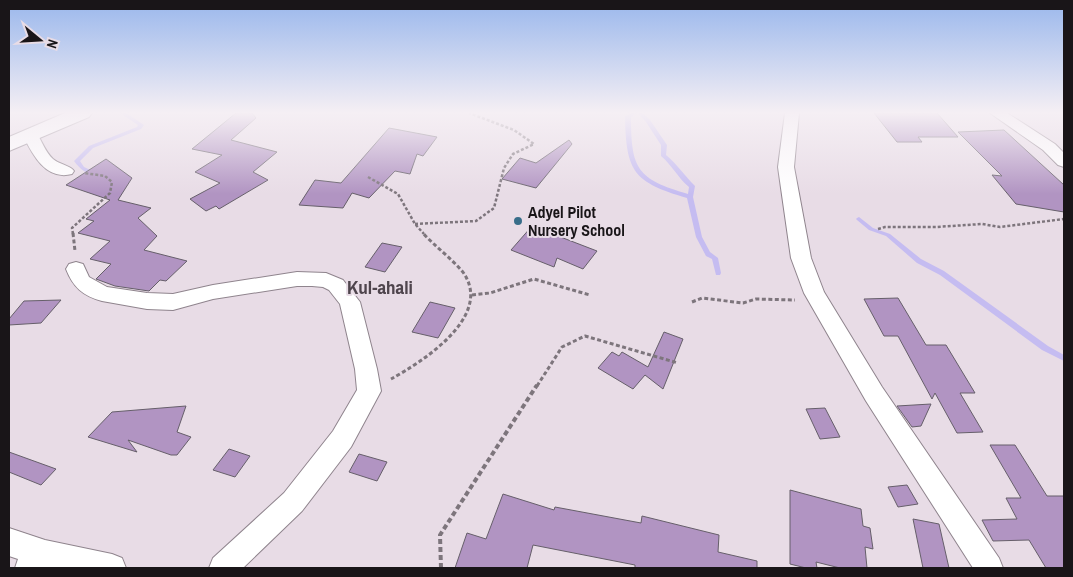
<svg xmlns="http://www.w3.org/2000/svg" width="1073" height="577" font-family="'Archivo Narrow',sans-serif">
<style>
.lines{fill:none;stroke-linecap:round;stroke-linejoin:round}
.stream{fill:#c5bcf1;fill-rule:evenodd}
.building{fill:#b194c2;stroke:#665f6a}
.street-casing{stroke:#8f848d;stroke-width:2}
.primary-casing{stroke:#8f848d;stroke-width:2}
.path-far2{stroke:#7d757c;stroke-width:2.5;stroke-dasharray:3 2;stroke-linecap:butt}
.path-far1{stroke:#7d757c;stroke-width:3;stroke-dasharray:4 2.5;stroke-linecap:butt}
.path{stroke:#7d757c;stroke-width:4;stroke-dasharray:5 3;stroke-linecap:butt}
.street{fill:#fff;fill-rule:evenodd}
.primary{fill:#fff;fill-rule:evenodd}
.poi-dot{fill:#386d89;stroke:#e8dce6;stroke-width:2}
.labels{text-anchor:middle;stroke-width:4;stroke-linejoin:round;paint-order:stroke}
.poi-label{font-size:16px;font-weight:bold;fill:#191518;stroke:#e8dce6;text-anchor:start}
.quarter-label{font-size:19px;font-weight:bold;fill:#4f454d;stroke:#e8dce6}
</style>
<rect width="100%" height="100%" fill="#e8dce6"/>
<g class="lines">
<g class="stream">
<path d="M120,113H126L144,125L141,129L93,148L80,161L84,167L97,173V175C87,175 80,169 74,161L89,146L137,127L138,125Z"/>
<path d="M631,113H637L631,117C631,169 637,179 688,194L689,187C678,178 672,165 661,156V145L646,122L638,113H643L650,120L667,145L666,155C677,164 685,176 695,186L693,197L702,237L710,252L718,258L721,273L720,275H716L712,259L706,256L696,237L687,198C634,182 626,173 625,116Z"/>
<polygon points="859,217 873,228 890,234 921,259 944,271 1048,346 1064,355 1064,361 1042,350 940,275 917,263 886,236 869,230 857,220 856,219 857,218"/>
</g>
</g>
<g class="building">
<polygon points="236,113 252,113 256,118 231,140 277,152 253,172 268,180 219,209 216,206 206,211 190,199 220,183 195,172 222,155 192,149"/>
<polygon points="874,113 937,113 958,137 918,137 922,142 897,142"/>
<polygon points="389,128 437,137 423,156 417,154 410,174 395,171 369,198 352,193 343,208 299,205 315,180 341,183"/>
<polygon points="1004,130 1064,185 1064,212 1016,204 992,175 1002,176 958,132"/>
<polygon points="569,140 572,144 536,188 502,179 520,158 536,163"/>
<polygon points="106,159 132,178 118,200 151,208 138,218 157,236 144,250 187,261 166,281 160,280 149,291 115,286 96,279 111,264 90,259 110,241 78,233 94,221 86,219 110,200 66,185"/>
<polygon points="532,226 597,251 583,269 557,258 554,267 511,250"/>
<polygon points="382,243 402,247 385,272 365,267"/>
<polygon points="898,298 926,345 946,345 975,393 960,393 983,432 957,433 935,393 932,399 898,336 884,336 864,299"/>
<polygon points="61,300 41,323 9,325 9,319 24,301"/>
<polygon points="430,302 455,308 438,338 412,332"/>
<polygon points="664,332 683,339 663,389 645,375 633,389 598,368 612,352 619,356 622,352 648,367"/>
<polygon points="931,404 921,426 912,427 897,406"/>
<polygon points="186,406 177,432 191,437 177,455 171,455 128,440 137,452 88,437 112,412"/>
<polygon points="825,408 840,437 820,439 806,409"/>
<polygon points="990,445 1015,445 1047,496 1064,496 1064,568 1046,568 1029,540 993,541 982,520 1017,519 1006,498 1021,498"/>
<polygon points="229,449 250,456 235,477 213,470"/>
<polygon points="9,452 56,469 41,485 9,472"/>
<polygon points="359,454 387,462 377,481 349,472"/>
<polygon points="907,485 918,504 898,507 888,487"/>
<polygon points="790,490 861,509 863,526 870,528 873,549 865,547 867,568 840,568 816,562 817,568 806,568 790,564"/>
<polygon points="503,494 554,510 555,507 641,523 642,516 719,535 718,552 757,561 757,568 635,568 635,565 533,545 527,568 455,568 467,533 486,539"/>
<polygon points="913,519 939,524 949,568 923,568"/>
</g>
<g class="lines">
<g class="street-casing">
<g id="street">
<polygon points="785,113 799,113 794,167 811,258 824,292 882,387 999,558 1003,568 973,568 866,401 804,293 791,258 778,167"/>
<polygon points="990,113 1007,113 1055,144 1064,153 1064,167 1058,165 1043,150"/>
<path d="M31,130L36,132C42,141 45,152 53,159C60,165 70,165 74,171L72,174C46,181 32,154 23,135L26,132Z"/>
<path d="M76,262L83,264L89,277L107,287L147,293L173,294L213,285L297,272L326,273L343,280L360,302L377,369L381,391L351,447L302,511L243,568H209L213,558L284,493L333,431L357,390L355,369L340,304L329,290L323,287L312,286H297L213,299L173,310L147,309L102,301C83,296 73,287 66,269L69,264Z"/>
<polygon points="9,528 45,540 112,554 122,558 126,568 15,568 18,559 9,556"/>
</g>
</g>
<g class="primary-casing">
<polygon id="primary" points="65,113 92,113 89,117 9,151 9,137"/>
</g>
<g class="path-far2">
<polyline points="368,177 398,194 415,224 424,234"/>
<polyline points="415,224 476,221 494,208 504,168 513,154 534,144 514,130 469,113"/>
<polyline points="878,229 885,227 936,227 982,224 1000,227 1064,219"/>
<polyline points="73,234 72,228 110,193 112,182 105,176 84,173"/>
</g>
<g class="path-far1">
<polyline points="73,233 75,251"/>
<polyline points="472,295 490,293 534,279 590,295"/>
<polyline points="692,302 702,298 743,303 756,299 795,300"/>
<path d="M391,379C422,362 489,319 466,277C461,266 433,245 423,233"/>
<polyline points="537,386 562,347 585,336 678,363"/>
</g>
<polyline class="path" points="441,568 440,535 537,385"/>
<use href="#street" class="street"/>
<use href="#primary" class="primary"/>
</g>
<linearGradient id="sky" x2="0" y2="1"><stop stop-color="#9ab7ec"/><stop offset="0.58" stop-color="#f5eff4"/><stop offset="1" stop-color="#f5eff4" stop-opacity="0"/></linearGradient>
<rect width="1073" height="194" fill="url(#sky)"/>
<circle class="poi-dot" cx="518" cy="221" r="5"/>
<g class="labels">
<g class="poi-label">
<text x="528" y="218">Adyel Pilot<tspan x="528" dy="18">Nursery School</tspan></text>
</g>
<g class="quarter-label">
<text x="380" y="294">Kul-ahali</text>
</g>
</g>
<rect width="1073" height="577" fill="none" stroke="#191518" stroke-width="20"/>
<g transform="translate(40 40) rotate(108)" stroke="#e8dce6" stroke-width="4" paint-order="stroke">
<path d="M0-4L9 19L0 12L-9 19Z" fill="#191518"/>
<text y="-8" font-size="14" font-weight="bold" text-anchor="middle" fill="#191518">N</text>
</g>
</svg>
